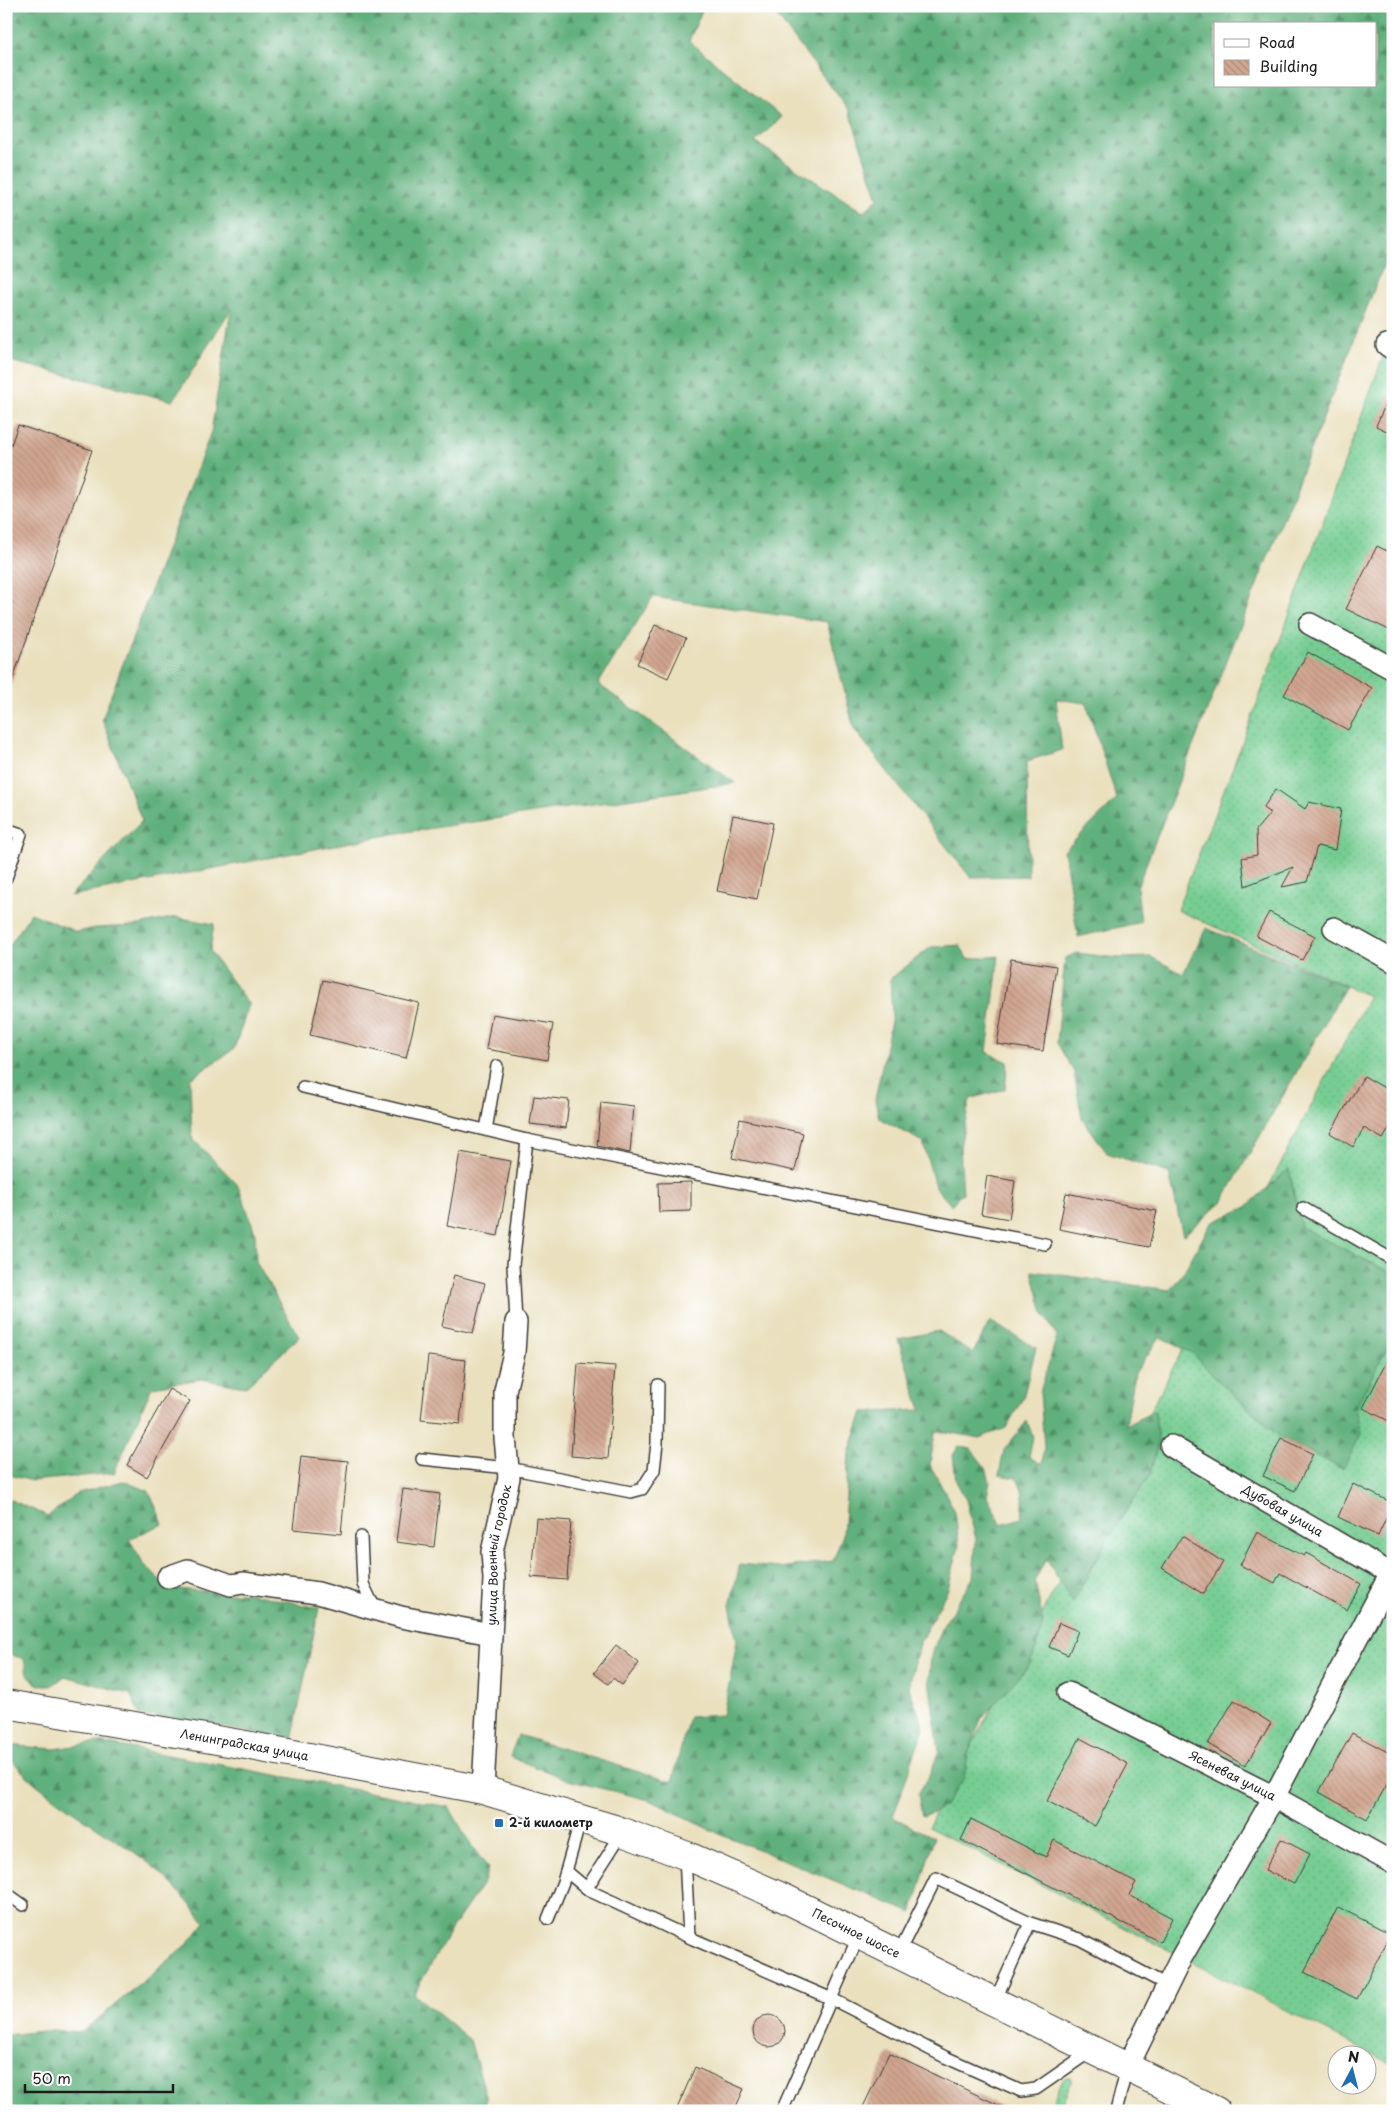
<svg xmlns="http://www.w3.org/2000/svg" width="1399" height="2117" font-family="'Playpen Sans',sans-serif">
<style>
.grass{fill:url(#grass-dots);stroke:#497458}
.forest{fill:url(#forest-firs);stroke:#3e664c;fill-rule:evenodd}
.building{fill:url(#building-back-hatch)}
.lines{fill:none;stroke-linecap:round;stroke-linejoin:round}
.lane-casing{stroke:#3b3934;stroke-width:14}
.street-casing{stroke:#3b3934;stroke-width:24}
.secondary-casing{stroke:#3b3934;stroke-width:30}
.lane{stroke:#fff;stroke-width:11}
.street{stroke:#fff;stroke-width:21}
.secondary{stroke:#fff;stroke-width:28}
.poi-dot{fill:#1f6fb2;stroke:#fff;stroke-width:2}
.labels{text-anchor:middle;stroke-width:5;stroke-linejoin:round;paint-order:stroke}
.street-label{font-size:12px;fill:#1c1c1c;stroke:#fff}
.poi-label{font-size:12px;font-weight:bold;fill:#1c1c1c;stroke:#fff;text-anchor:start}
</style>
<defs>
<pattern id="grass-dots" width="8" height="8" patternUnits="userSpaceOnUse" patternTransform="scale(1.25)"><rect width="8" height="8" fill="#76cd93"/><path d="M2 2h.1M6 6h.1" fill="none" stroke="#66af7e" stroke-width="1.8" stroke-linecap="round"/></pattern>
<pattern id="forest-firs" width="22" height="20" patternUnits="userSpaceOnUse" patternTransform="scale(1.25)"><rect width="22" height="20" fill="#60b07d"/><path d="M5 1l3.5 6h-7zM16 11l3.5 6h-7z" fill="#4e8e66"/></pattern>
<pattern id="building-back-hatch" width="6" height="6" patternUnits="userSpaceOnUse" patternTransform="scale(1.25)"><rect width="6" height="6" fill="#d0a58f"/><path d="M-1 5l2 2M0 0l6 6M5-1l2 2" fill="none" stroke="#b28d7b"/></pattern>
</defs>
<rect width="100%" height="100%" fill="#fff"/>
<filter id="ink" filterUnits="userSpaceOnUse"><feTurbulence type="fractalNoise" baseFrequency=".02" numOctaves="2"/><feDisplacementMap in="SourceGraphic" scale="10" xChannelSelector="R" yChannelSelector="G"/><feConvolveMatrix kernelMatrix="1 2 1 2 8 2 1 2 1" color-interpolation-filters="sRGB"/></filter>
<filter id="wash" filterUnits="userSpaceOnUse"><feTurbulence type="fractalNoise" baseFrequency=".0096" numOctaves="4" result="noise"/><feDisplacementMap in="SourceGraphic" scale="20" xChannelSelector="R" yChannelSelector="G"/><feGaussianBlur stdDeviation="1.12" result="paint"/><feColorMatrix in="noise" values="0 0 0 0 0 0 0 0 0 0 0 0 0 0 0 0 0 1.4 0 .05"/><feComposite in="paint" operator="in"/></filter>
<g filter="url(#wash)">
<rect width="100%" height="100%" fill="#eae0be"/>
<g class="grass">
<polygon points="1393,329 1393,2065 928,1827 1136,1438 1369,996 1177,910 1247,731"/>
<polygon points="1067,2077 1071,2079 1071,2083 1058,2111 1048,2111 1063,2079"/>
</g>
<g class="forest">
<path d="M6,6H704L689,41L782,117L755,142L863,212L878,199L849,110L780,20L766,6H1393V242L1137,887L1141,922L1078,937L1064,851L1117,799L1086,703L1056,699L1062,750L1027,761L1028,876L970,877L854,729L827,622L653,597L598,684L735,783L393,834L70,896L142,821L102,719L211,432L231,309L173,401L6,360ZM1215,24H1375V86H1215Z"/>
<polygon points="31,913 77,932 95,928 134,926 176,917 214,924 210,951 249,1005 234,1049 190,1079 192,1138 238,1185 255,1232 256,1262 299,1337 245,1387 201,1379 152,1387 114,1473 32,1481 6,1474 6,951"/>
<polygon points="1206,928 1346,986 1222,1202 1183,1236 1169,1173 1107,1153 1082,1118 1074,1072 1057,1043 1065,958 1077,953 1118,958 1151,957 1183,974"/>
<polygon points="960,945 967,959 999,956 987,1052 1008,1062 1005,1089 970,1099 960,1147 963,1193 951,1205 935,1187 923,1142 879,1118 875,1100 892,1016 890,979 931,947"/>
<path d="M1289,1169L1301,1227L1393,1274V1338L1355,1408L1361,1434L1343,1469L1281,1438L1213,1376L1194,1354L1160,1337L1135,1373L1126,1425L1155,1411L1158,1442L1150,1475L1104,1545L1073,1603L1046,1559L1035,1580L1043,1623L1038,1644L1029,1666L981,1719L968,1755L964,1778L945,1805L934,1813L922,1816L918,1794L930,1774L939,1751L929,1680L931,1656L941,1629L973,1578L976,1539L966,1500L956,1481L953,1455L959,1446L971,1449L986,1468L990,1482L987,1496L1001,1524L1022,1518C1023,1504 1026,1490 1016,1478L999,1475L1004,1450L1027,1421L1033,1437L1029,1457L1042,1464L1044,1448L1040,1392L1057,1336L1043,1313L1032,1271L1170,1290L1183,1273L1211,1223L1245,1208Z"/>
<polygon points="990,1321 1036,1348 1023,1398 1006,1428 979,1438 947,1432 935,1432 930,1465 955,1511 959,1545 948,1589 919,1644 909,1688 924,1728 893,1817 934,1838 912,1913 709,1829 650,1800 571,1781 510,1757 518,1735 672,1782 689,1717 723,1715 737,1641 730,1605 740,1564 778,1568 833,1561 843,1535 849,1453 863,1412 921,1410 898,1339 939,1331 973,1353"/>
<polygon points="123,1481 149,1491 163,1524 129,1539 144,1564 167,1588 225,1593 248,1593 319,1608 292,1740 194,1722 140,1715 130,1694 65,1676 53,1685 38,1685 27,1675 24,1659 6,1653 6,1498 48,1516 78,1493"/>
<path d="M98,1742L449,1807L471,1845L488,1868L484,1882L450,1931L414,1994L470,2040L487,2099L481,2111H6V2035L52,2030L82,2032L187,1945L205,1922C188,1902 170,1880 150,1864C123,1841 6,1777 6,1745L55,1749Z"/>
</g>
<g id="blocks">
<g class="building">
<polygon points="1393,386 1393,434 1376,426"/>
<polygon points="18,425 92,450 9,690 6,689 6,459"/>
<polygon points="1377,546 1393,554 1393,632 1346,609"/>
<polygon points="655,625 686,638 668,678 637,664"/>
<polygon points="1308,652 1372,688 1348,730 1284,695"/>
<polygon points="1276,789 1305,809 1309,802 1341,809 1335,850 1317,846 1307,882 1282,887 1293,867 1245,886 1242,858 1257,855 1256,830 1270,813 1263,808"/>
<polygon points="733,815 773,823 757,899 717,891"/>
<polygon points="1269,912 1315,936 1302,960 1256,936"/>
<polygon points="1011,959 1056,966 1043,1051 997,1044"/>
<polygon points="323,980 419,1003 406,1058 310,1035"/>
<polygon points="492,1014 553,1024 547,1060 486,1049"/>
<polygon points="1364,1076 1393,1093 1393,1122 1383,1139 1364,1128 1353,1147 1330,1133"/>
<polygon points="534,1096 569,1100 566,1128 530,1124"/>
<polygon points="601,1102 634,1106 630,1153 597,1146"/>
<polygon points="740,1119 803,1133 795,1171 732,1158"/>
<polygon points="460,1152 511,1161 498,1236 447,1226"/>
<polygon points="987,1176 1015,1181 1009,1219 981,1214"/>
<polygon points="691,1182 691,1211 659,1212 658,1183"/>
<polygon points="1066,1193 1157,1211 1149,1247 1059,1229"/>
<polygon points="454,1275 485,1283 473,1333 442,1326"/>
<polygon points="1393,1349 1393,1423 1363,1408"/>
<polygon points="428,1356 466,1360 460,1424 421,1420"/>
<polygon points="578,1363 615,1366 608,1459 571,1456"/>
<polygon points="169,1389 190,1401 147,1477 127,1465"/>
<polygon points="1281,1438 1313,1454 1295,1491 1263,1476"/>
<polygon points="301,1456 348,1461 341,1534 293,1529"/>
<polygon points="1353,1484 1393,1503 1378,1536 1338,1517"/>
<polygon points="403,1489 440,1494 434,1547 396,1542"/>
<polygon points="536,1518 571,1521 567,1580 531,1577"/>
<polygon points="1257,1532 1304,1556 1306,1553 1361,1584 1347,1610 1280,1573 1275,1583 1240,1565"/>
<polygon points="1182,1536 1223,1562 1203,1594 1162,1568"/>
<polygon points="1059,1623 1078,1631 1068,1655 1049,1647"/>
<polygon points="616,1645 639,1663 622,1685 613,1678 608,1684 594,1673"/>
<polygon points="1234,1700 1271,1723 1245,1766 1208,1744"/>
<polygon points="1352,1733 1393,1755 1393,1774 1367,1819 1319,1792"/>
<polygon points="1080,1738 1128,1764 1095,1826 1047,1801"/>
<polygon points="971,1819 1046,1857 1054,1840 1136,1882 1129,1895 1172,1918 1160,1942 961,1840"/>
<polygon points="1281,1839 1310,1854 1294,1884 1265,1870"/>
<polygon points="1338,1907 1391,1934 1357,1999 1304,1972"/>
<circle cx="769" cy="2031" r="16"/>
<polygon points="889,2053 1011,2111 861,2111"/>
<polygon points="695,2067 744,2089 734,2111 676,2111"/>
</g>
</g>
</g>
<g filter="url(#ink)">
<use href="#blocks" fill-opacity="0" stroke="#3b3934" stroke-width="1"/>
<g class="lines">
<g class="lane-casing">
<g id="lane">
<polyline points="6,829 21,834 6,878"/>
<polyline points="303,1087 527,1140"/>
<polyline points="486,1130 497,1066"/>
<polyline points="1303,1208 1393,1260"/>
<polyline points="516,1322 513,1265 527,1140 1045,1244"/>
<polyline points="422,1459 508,1468 631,1492 642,1489 654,1470 657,1443 658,1385"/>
<polyline points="361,1537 363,1584 375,1609"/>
<polyline points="685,1855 689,1937"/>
<polyline points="566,1871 590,1891 693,1939 832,1999 945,2057 1021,2091 1036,2089 1091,2051"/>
<polyline points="587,1888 622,1833"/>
<polyline points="6,1893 23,1905"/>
<polyline points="548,1919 563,1882 581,1818"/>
<polyline points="1030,1923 1079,1939 1167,1985"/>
<polyline points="898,1954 936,1878 1030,1923 995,2001"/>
<polyline points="782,2111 859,1935"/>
<polyline points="1116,2111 1127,2068"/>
</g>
</g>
<g class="street-casing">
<g id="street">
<polyline points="1387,345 1393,349"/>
<polyline points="1310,624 1393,669"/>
<polyline points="1334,928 1393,961"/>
<path id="s1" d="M1171,1446L1393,1575"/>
<polyline points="168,1577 188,1570 231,1585 243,1583 318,1593 401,1617 491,1634"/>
<path id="s2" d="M1068,1693L1274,1797L1393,1863"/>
<path id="s3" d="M483,1790L494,1579L492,1552L509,1478L505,1438V1391L514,1353L516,1322"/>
<polyline points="1127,2068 1181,1958 1274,1797 1393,1569"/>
</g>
</g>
<g class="secondary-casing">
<g id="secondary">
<path id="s4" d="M6,1704L246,1745L483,1790L614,1829L690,1857L784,1898L1216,2111"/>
</g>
</g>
<use href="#lane" class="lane"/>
<use href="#street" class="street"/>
<use href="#secondary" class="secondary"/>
</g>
</g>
<rect class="poi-dot" x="494" y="1818" width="10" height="10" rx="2.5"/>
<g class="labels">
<g class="street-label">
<text dy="4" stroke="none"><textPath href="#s1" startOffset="129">Дубовая улица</textPath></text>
<text dy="4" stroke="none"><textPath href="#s3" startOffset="236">улица Военный городок</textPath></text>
<text dy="4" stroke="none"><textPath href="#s4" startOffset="242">Ленинградская улица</textPath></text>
<text dy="4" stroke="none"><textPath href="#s2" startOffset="184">Ясеневая улица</textPath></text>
<text dy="4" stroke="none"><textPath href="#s4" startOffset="885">Песочное шоссе</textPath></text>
</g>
<g class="poi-label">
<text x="509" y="1827">2-й километр</text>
</g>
</g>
<rect width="1399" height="2117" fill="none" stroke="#fff" stroke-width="25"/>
<rect x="1214" y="22" width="162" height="65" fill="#ffffff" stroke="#a4a4a4"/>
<rect x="1224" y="39" width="25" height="8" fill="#ffffff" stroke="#a4a4a4"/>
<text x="1259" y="48" font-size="15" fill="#1c1c1c">Road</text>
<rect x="1224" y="60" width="25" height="15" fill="url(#building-back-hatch)" stroke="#a4a4a4"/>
<text x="1259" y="72" font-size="15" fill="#1c1c1c">Building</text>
<g transform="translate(1352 2070) rotate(7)"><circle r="24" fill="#ffffff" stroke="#a4a4a4"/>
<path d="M0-4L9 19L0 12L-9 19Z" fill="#1f6fb2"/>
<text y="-8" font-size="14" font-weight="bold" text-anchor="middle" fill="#1c1c1c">N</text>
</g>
<path d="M25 2084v8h148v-8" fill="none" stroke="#1c1c1c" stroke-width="2.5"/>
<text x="32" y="2084" font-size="15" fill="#1c1c1c" stroke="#ffffff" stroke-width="4" paint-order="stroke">50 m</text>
</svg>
